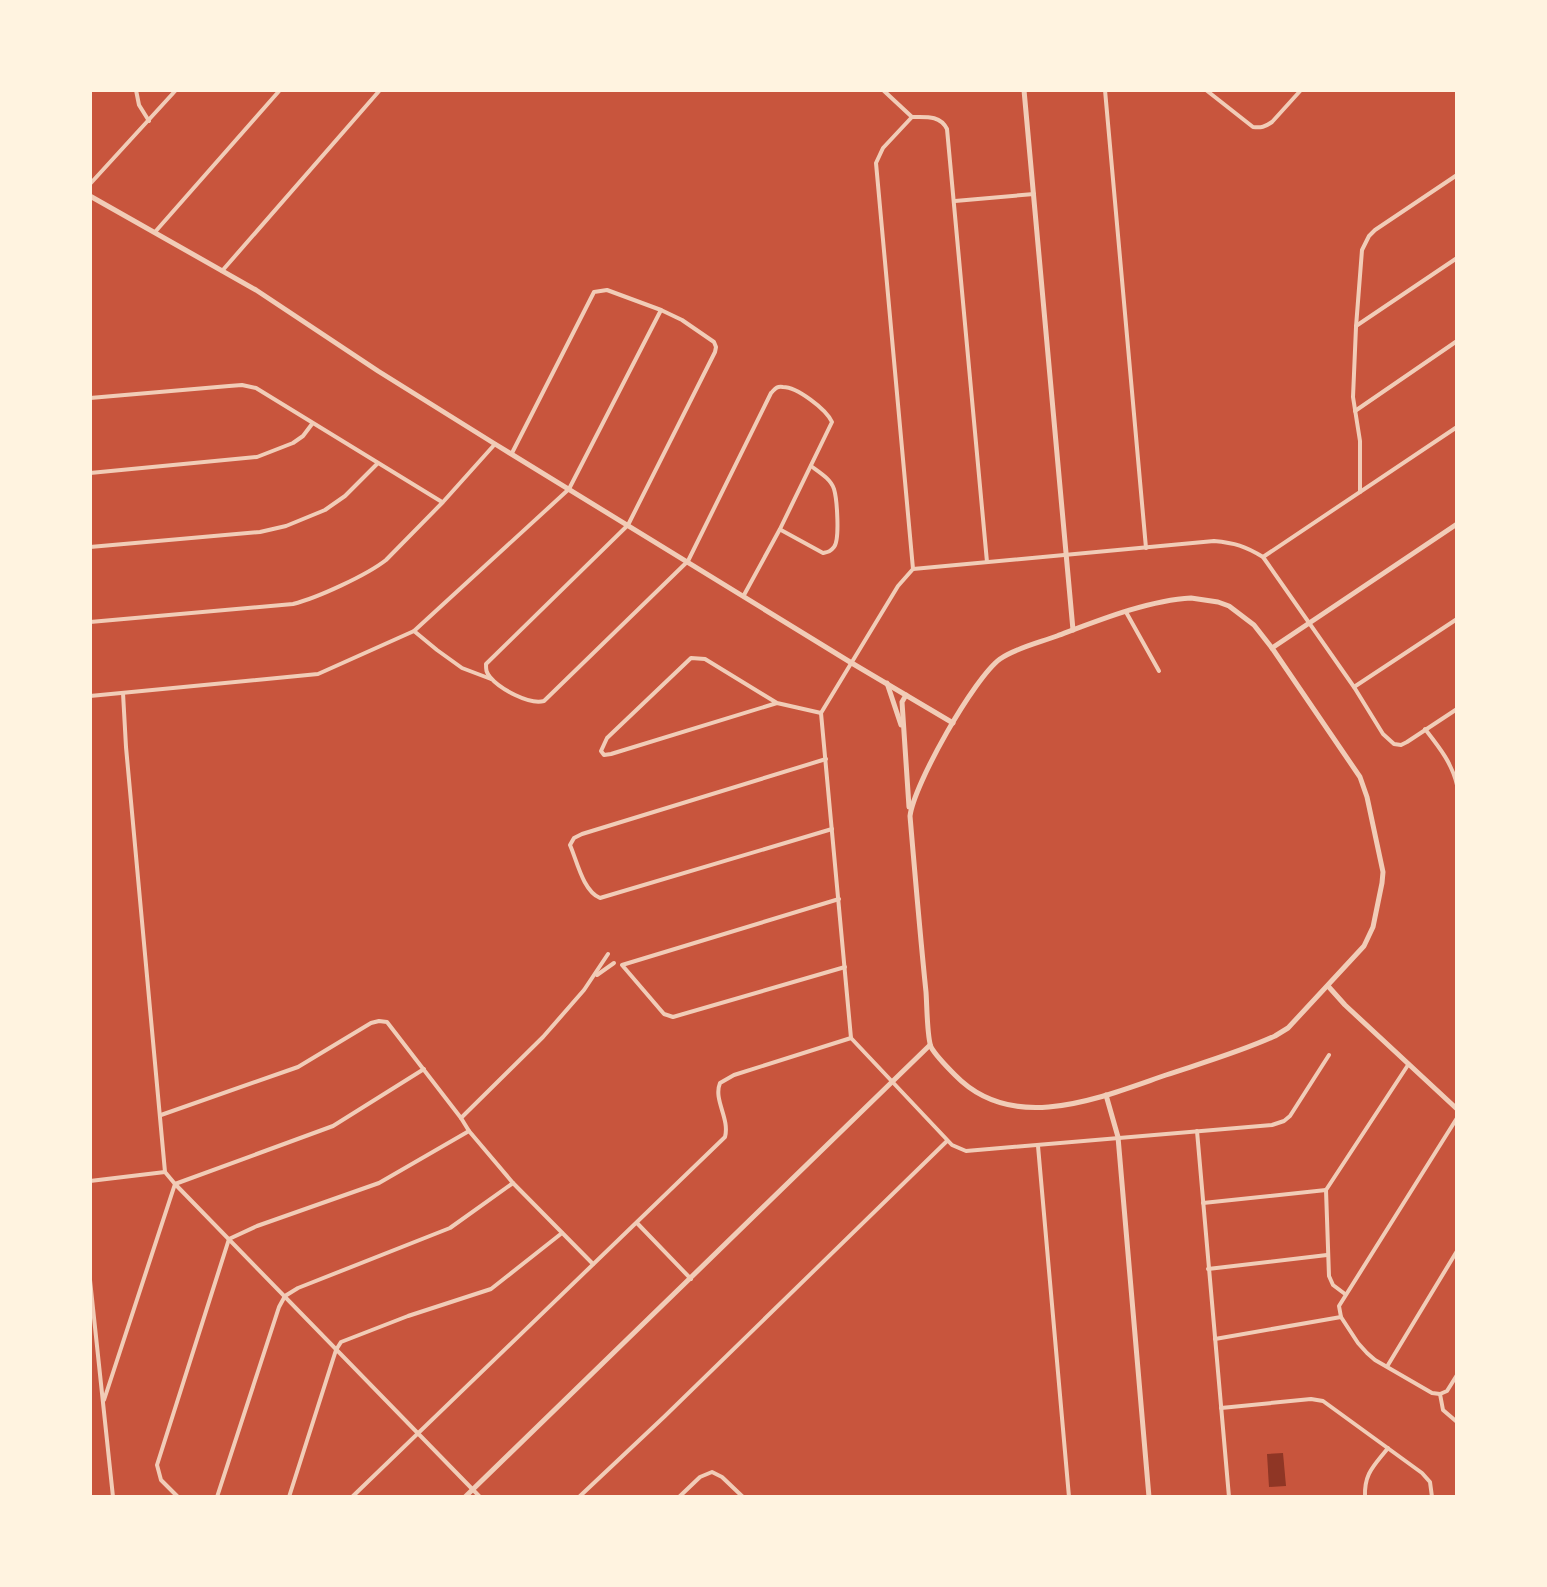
<svg xmlns="http://www.w3.org/2000/svg" width="1547" height="1587" font-family="'Titillium Web',sans-serif">
<style>
.water{fill:#8f3625}
.lines{fill:none;stroke-linecap:round;stroke-linejoin:round}
.minor{stroke:#f1ccb7;stroke-width:4}
.tertiary{stroke:#f1ccb7;stroke-width:5}
</style>
<rect width="100%" height="100%" fill="#c8553d"/>
<polygon class="water" points="1283,1453 1286,1486 1269,1487 1267,1454"/>
<g class="lines">
<g class="minor">
<polyline points="136,90 139,105 149,121"/>
<polyline points="883,90 912,117"/>
<polyline points="1105,90 1146,548"/>
<path d="M1206,90L1253,127C1261,128 1265,127 1272,122L1301,90"/>
<path d="M912,117C926,117 940,115 947,129L987,562"/>
<polyline points="912,117 883,148 876,163 913,569"/>
<polyline points="90,184 176,90"/>
<polyline points="955,201 1034,194"/>
<polyline points="155,232 280,90"/>
<polyline points="222,271 380,90"/>
<polyline points="1356,326 1457,258"/>
<polyline points="90,398 229,386 242,385 256,388 442,502"/>
<polyline points="1355,411 1457,341"/>
<path d="M512,453L594,292L607,290L661,310L682,320L714,342L716,347L715,352L628,525L486,664C486,670 486,672 490,677C500,689 529,705 544,701L688,561L771,393C775,389 776,386 783,387C797,387 826,409 832,422L780,529L744,595"/>
<polyline points="90,473 257,457 293,443 303,436 312,424"/>
<polyline points="1360,492 1360,441 1353,397 1356,327 1362,250 1369,236 1375,230 1457,175"/>
<path d="M781,530L823,553C828,552 830,552 834,547C840,540 837,499 834,489C831,479 819,472 811,466"/>
<polyline points="90,547 260,532 286,526 325,510 345,496 377,464"/>
<polyline points="1263,557 1457,427"/>
<polyline points="1126,612 1159,671"/>
<path d="M90,622L293,604C317,598 367,575 386,560L443,502L495,444"/>
<polyline points="414,631 437,650 462,668 491,679"/>
<polyline points="1354,687 1457,619"/>
<polyline points="123,693 126,747 165,1172 175,1184 480,1497"/>
<polyline points="90,696 318,674 414,631 569,489 661,310"/>
<polyline points="777,703 705,659 691,658 607,738 601,751 604,755 611,754 777,703 821,713"/>
<path d="M1425,729C1439,747 1452,763 1457,785"/>
<path d="M826,759L582,834L574,838L570,845C577,861 583,891 600,898L832,829"/>
<polyline points="839,899 622,965 664,1014 673,1017 845,967"/>
<polyline points="597,975 614,963"/>
<path d="M1329,1055L1290,1116L1284,1121L1272,1125L966,1151L952,1145L851,1038L821,713L898,586L913,569L1214,541C1235,543 1245,546 1263,557L1354,687L1383,734L1394,744L1401,745L1407,742L1457,709"/>
<polyline points="161,1115 298,1067 371,1023 379,1021 387,1022 461,1118 469,1131 513,1183 593,1264"/>
<polyline points="461,1118 543,1037 584,990 608,954"/>
<polyline points="1197,1131 1229,1497"/>
<polyline points="1038,1146 1069,1497"/>
<polyline points="90,1181 165,1172"/>
<polyline points="1326,1190 1408,1065"/>
<polyline points="1326,1190 1329,1276 1333,1285 1345,1294"/>
<polyline points="1203,1203 1326,1190"/>
<polyline points="637,1223 691,1279"/>
<polyline points="1208,1269 1327,1255"/>
<polyline points="90,1280 113,1497"/>
<polyline points="1215,1339 1341,1317"/>
<polyline points="1388,1365 1457,1251"/>
<polyline points="1440,1394 1432,1393 1375,1360 1367,1353 1358,1343 1341,1317 1339,1306 1457,1118"/>
<polyline points="1440,1394 1443,1410 1457,1422"/>
<polyline points="1440,1394 1447,1391 1457,1375"/>
<polyline points="104,1400 175,1184 333,1126 424,1069"/>
<polyline points="1221,1408 1311,1399 1323,1401 1422,1473 1430,1482 1432,1497"/>
<polyline points="178,1497 161,1480 157,1465 229,1239 257,1226 379,1183 469,1131"/>
<polyline points="217,1497 279,1307 285,1296 298,1288 450,1228 513,1183"/>
<polyline points="289,1497 336,1350 341,1342 408,1316 491,1289 562,1233"/>
<path d="M352,1497L725,1137C730,1118 713,1100 720,1083L734,1075L851,1038"/>
<polyline points="579,1497 665,1416 947,1141"/>
<polyline points="679,1497 700,1477 712,1472 722,1477 743,1497"/>
<path d="M1365,1497C1364,1473 1374,1466 1388,1448"/>
</g>
<g class="tertiary">
<polyline points="1024,90 1073,630"/>
<polyline points="90,196 256,290 378,371 495,444 850,662 953,723"/>
<path d="M1191,598L1218,602L1229,606L1254,625L1272,648L1360,777L1367,797L1383,872L1382,883L1373,927L1364,946L1288,1028L1275,1036C1240,1052 1202,1063 1166,1075C1099,1098 1013,1135 955,1075C947,1067 936,1056 931,1047C927,1037 927,1005 926,992C920,934 915,875 910,816C914,784 974,678 1000,659C1016,648 1038,643 1057,636C1097,621 1149,600 1191,598Z"/>
<polyline points="1272,648 1457,524"/>
<polyline points="887,683 901,725"/>
<polyline points="906,695 902,702 909,807"/>
<polyline points="1328,986 1345,1005 1457,1109"/>
<polyline points="1106,1095 1118,1137 1149,1497"/>
<polyline points="465,1497 930,1045"/>
</g>
</g>
<rect width="1547" height="1587" fill="none" stroke="#fff3e0" stroke-width="184"/>
</svg>
